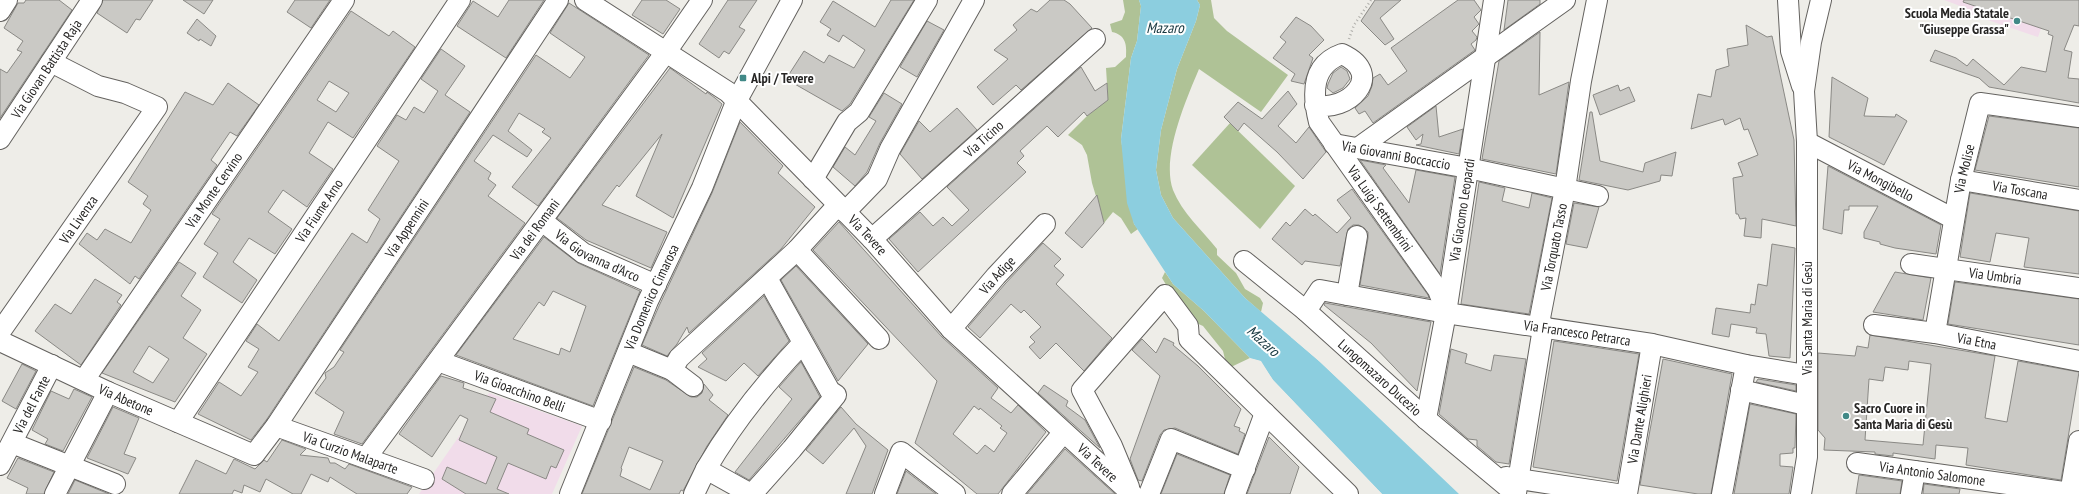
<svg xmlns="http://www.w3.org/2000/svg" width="2079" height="494" font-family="'PT Sans Narrow',sans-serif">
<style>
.education{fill:#f1dcea}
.green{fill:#afc296}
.water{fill:#8ccedf}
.pier{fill:#eeede8}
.building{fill:#cac9c5;stroke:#8a8985;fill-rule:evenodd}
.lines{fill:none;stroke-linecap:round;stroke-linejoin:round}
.minor-casing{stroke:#64625f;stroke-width:22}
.path{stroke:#aeada9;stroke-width:2.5;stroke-dasharray:1 3;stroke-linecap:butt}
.minor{stroke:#fff;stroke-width:20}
.poi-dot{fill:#418987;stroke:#fff;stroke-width:1.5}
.labels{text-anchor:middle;stroke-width:4;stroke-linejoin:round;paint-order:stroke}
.poi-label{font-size:14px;font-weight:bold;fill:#262524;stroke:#fff;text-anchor:start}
.street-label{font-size:14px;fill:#262524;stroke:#fff}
.water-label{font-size:15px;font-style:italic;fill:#17373f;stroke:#fff}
</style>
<rect width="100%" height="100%" fill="#eeede8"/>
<g class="education">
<polygon points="1944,0 2051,0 2038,37 1970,14 1971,10"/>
<polygon points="489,393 582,426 552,494 419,494"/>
</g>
<g class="green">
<path d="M1123,0H1139L1141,6L1137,41L1131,58L1121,139L1134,224L1138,229L1131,234L1121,218L1113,212L1104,223L1092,183L1087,155L1082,145L1068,135L1087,116L1108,99L1106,68L1115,67L1126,57C1127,43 1125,35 1112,32L1110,24L1122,20L1125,12Z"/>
<path d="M1197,0H1211L1214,18L1227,31L1288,75L1261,112L1199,69C1186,100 1161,157 1173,190C1182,213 1202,230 1217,249V255L1236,273L1245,289L1260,298L1263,303L1261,312L1245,298L1173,218L1161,195L1156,170L1161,130L1177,69L1196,21L1200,5Z"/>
<polygon points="1230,123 1295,186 1260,229 1192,165"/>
<polygon points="1165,272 1173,284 1204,311 1250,358 1231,367 1226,363 1223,351 1203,326 1194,322 1168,288 1162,278"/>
</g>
<polygon class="water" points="1139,0 1197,0 1200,5 1196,21 1177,69 1161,130 1156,170 1161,195 1173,218 1245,298 1319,361 1459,494 1382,494 1273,380 1261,361 1250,358 1204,311 1173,284 1134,224 1127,203 1121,139 1131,58 1137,41 1141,6"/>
<g class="pier">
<polygon points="1292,335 1320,359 1461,494 1319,361 1291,337"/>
<polygon points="1248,358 1260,361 1273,380 1382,494 1380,494 1271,382 1259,363"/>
</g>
<g class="building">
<polygon points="26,0 59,0 72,10 0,118 0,69 7,73 22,52 17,50 23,41 4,28 18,3 24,3"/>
<polygon points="103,0 153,0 140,20 136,19 127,33 97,13"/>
<polygon points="183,0 213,0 204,14"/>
<polygon points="295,0 330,0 311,28 287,12"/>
<polygon points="509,0 544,0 506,58 457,26 473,1 498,17"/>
<polygon points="642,0 666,0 680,9 663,34 632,15"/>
<polygon points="728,0 757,0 739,27 745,30 729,54 724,51 719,58 699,44"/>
<polygon points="891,0 914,0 850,104 842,111 786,79 804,51 824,63 829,55 854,68 865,50 843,35 839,42 827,35 831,29 820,22 833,1 875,27"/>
<polygon points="1050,0 1064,0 1070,4 1092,28 1021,90 1016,85 993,105 977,87 1008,59 994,50 1017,30 1013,25 1031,9 1037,12"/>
<polygon points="1375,0 1401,0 1380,18 1394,39 1385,45 1361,21"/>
<polygon points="1458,0 1474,0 1481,10 1474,17 1479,24 1472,31 1477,37 1476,40 1471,44 1475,50 1373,123 1365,111 1359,114 1355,108 1368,96 1372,86 1373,78 1380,74 1388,85 1407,71 1391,48"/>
<polygon points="1508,0 1540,0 1540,4 1504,30"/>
<polygon points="1964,0 2079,0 2079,26 2074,25 2064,50 2072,52 2068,78 2079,79 2079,103 1989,87 1979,78 1930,61 1935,50 1956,58 1967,66 1973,59 2004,85 2021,67 2046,72 2053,36 2048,34 2049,31 1963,2"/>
<polygon points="569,3 649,55 538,206 512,187 551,138 542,132 545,129 519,113 508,131 532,150 527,157 493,135 474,161 491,173 488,179 496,185 488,196 525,223 362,444 334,434 344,412 315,393 326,378 325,373 334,367 344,352 340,350 536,55 570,78 585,57 550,33"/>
<path d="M351,11L389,36L393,31L415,47L353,138L328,122L309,153L333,169L307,207L283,190L268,212L292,229L275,254L249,238L233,262L257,280L242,303L203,277L218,253L204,244L220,219L212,214ZM329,81L349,93L336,112L317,100Z"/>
<polygon points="1296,17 1311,26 1324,40 1309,55 1313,58 1304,84 1291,81 1295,74 1273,58 1286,42 1280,37"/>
<polygon points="197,19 216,36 211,46 200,39 199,41 187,33"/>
<polygon points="927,21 944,30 917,77 900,67"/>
<polygon points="1746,25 1767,37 1772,36 1794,140 1796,226 1762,219 1761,238 1744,236 1746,218 1740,219 1738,214 1736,214 1733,178 1743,176 1738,163 1758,155 1748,129 1744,130 1740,118 1725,125 1723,119 1691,129 1698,94 1711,97 1716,70 1729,66 1727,49 1748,45"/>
<polygon points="1540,32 1539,95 1569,82 1556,174 1482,159 1499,61"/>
<polygon points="441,49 465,66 445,95 470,112 267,419 251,440 198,414 219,382 241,396 258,372 248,367 259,349 246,341 257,324 279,341 352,233 367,243 380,219 368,210 399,161 377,146 397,115 406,120 414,107 424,113 438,91 421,79"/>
<polygon points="1081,67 1095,91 1107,83 1108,100 1087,116 1084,112 1058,137 1047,126 1020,151 1024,156 1017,163 1026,172 918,272 889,239 920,212 933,226 943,217 952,226 969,210 947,187"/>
<polygon points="1341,67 1347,71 1350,79 1343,88 1333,93 1327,88 1328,84 1333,73"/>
<polygon points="670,68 706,94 707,92 715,98 722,104 673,218 636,196 662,134 619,187 617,185 602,205 667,232 651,268 586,240 557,218"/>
<polygon points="1832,77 1868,98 1864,116 1895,117 1896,114 1907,121 1884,165 1829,137"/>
<polygon points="228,83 259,105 237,136 230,132 211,160 217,165 139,279 135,276 130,284 79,244 87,233 97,240 105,229 131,243 151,210 143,204 148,196 128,182 185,92 213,105"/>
<polygon points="1618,85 1620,91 1629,87 1635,101 1600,115 1593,95"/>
<polygon points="1288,91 1297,104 1278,126 1296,143 1309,127 1326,152 1303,179 1277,152 1244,123 1238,131 1224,117 1238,102 1262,119"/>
<polygon points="884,93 902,104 880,143 867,172 855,186 833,167 845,147 855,155 876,121 869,117"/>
<polygon points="1436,106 1439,137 1463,129 1459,154 1416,145 1421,144 1423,134 1416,140 1407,127"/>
<polygon points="957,108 977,130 922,179 900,154 919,121 930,132"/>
<polygon points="1590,112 1592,112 1600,161 1643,172 1645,163 1676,152 1672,176 1661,175 1660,181 1628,190 1579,180"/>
<polygon points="1989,116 2079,128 2079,187 1975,170"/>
<polygon points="740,122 783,166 778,173 815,207 781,249 689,333 687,327 677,344 667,356 642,345 659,306 712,193"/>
<polygon points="1360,160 1386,165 1383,168 1409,203 1416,170 1455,177 1440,274"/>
<polygon points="1828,166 1941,225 1936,254 1895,248 1880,244 1880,242 1864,238 1864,232 1878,206 1849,206 1849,210 1844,210 1842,234 1823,229"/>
<polygon points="1479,182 1505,188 1502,201 1529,208 1532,193 1552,198 1529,314 1461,304"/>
<polygon points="1352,189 1428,295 1429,298 1360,285 1368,238 1368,232 1359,225 1353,225 1348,229 1340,266 1305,261 1302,265 1272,239 1286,222 1290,226 1305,209 1313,216 1315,214 1337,233 1351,218 1337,200"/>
<polygon points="1970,193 2079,211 2079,274 2024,267 2029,238 1996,233 1990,262 1960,257"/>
<polygon points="1097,195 1104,223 1082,248 1065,233"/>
<polygon points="1574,203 1599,207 1587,248 1566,244"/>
<path d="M839,222L942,337L998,388L991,398L1011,413L1018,405L1046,432L998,494H977L915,443L937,381L813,250ZM974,406L979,410L980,408L1002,426L1000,428L1007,433L994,452L985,445L977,454L953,434Z"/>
<path d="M544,237L578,263L640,291L593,406L456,355ZM553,291L586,306L570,352L561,348L559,355L513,339L539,302L544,306Z"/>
<polygon points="1043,243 1061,259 1054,266 1064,275 1056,284 1112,338 1084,371 1056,343 1040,359 1029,347 1035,342 1030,337 1041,327 1024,310 1021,313 1011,304 980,338 968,327 1005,284"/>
<polygon points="1772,244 1795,248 1790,358 1769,356 1766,334 1756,333 1757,328 1731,324 1729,337 1712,334 1716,308 1750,313 1751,304 1755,305 1758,284 1767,286"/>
<path d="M179,262L196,273L181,296L201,310L183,338L207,354L175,402L102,373ZM149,346L169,359L153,383L133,372Z"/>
<polygon points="796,266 868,344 838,381 781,280"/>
<polygon points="1895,272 1931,278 1923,320 1873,312"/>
<polygon points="95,279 122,295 117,302 121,305 81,365 35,331 55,304 71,314"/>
<polygon points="1955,282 2079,299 2079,345 1948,324"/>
<polygon points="764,296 789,341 758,376 744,363 726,381 698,367 707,359 702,353"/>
<polygon points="1325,303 1431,322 1417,391 1371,343 1324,305"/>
<path d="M1870,335L1995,356L1985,418L2007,422L2018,361L2079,372L2061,480L1966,465L1968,448L1936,445L1935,459L1893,453V456L1875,454V452L1824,450L1825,438L1818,430V353L1855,356L1857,346L1868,348ZM1909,361L1931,364L1923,445L1865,440L1869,379L1883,381L1885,367L1908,370Z"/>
<polygon points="1164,338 1174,343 1173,345 1198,366 1241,409 1234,426 1240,428 1239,431 1245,434 1238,454 1175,428 1164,430 1160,435 1142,481 1138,480 1130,459 1160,376 1132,350 1142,339 1156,353"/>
<polygon points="1554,341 1639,354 1617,481 1533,467"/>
<polygon points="1451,349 1467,354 1465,363 1491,371 1494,355 1526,359 1509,464 1496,462 1477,446 1477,440 1468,439 1439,414"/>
<polygon points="1663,359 1732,374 1711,494 1698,494 1640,485"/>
<polygon points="801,362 820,397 749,480 735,472 792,399 779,387"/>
<polygon points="22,364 36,371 16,409 2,401"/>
<path d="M634,367L666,380L691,397H697L702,393L704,384L713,395L709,400L728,415L707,446L683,491L681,490L679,494H582ZM629,447L663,461L650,490L620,476L622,469L621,468Z"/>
<polygon points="441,376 464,383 463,388 496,399 490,412 529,429 527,434 564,450 556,468 551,466 546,479 508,463 497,489 509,494 466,494 442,479 447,467 486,484 497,457 459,440 468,419 460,415 432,457 399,434"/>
<polygon points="1758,379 1796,385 1796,391 1756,382"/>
<polygon points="1044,385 1068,401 1066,406 1085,420 1100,448 1038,393"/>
<polygon points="74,389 92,397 63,451 45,444 48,439 32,430 51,391 69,399"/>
<polygon points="1750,404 1796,414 1795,448 1793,448 1793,453 1780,454 1780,466 1793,467 1789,494 1734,494"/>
<polygon points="113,407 139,418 124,454 136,458 128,474 87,458"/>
<polygon points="841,407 856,424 888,450 872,494 846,494 866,446 854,428 823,464 806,450"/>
<polygon points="1269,437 1299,467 1290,494 1247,494"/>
<polygon points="282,440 306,449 300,455 328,458 330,463 335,463 345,469 349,464 412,487 407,494 357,494 330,477 328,482 311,474 301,494 293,494 266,479 260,492 244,485 242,493 234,490 232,494 179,494 196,460 226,474 234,459 255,469 264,460 267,462"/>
<polygon points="1065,449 1115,494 1027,494"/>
<polygon points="1177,454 1230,475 1224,494 1161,494"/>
<polygon points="18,458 54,472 44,494 26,494 28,488 7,478"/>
<polygon points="906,471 936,494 897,494"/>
<polygon points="1859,475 1902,481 1900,494 1856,494"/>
<polygon points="75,480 109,494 68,494"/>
<polygon points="1924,484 1960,489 1959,494 1923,494"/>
</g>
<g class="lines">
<g class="minor-casing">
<g id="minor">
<path id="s1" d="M585,0L728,92L872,239L951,329L1132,494"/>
<polyline points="1788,0 1791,51 1802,86"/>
<polyline points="0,11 7,0"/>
<path id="s2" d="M1315,105C1347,113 1387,75 1342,54C1311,65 1312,94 1319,122L1438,290L1446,311"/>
<path id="s3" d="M0,139L92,0"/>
<path id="s4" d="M1807,142L1954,219"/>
<path id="s5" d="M1334,144L1468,168L1598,196"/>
<polyline points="1358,148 1565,0"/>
<polyline points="813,179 847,122 859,112 927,0"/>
<path id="s6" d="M1961,180L2079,200"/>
<polyline points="845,212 877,179 890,149 974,0"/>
<path id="s7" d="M542,221L583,253L656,285"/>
<path id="s8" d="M872,239L1095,39"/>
<polyline points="797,250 879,339"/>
<path id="s9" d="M1244,261L1306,311L1426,419L1516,494"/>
<path id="s10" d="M1911,264L2079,288"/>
<polyline points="1347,295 1357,236"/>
<path id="s11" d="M1306,311L1320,290L1446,313L1652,344L1746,365L1806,375"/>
<path id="s12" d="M1874,325L1935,333L2079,361"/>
<path id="s13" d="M951,329L996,276L1045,224"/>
<path id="s14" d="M0,332L157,107L125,93L98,86L51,62"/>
<path id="s15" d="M1935,333L1961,180L1980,103L2079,117"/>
<path id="s16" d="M0,341L108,392L254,455L276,426L558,0"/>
<polyline points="628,352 672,370 693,386"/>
<path id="s17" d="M438,361L601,421"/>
<polyline points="672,370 679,358 797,250 838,205"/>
<path id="s18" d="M84,380L344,0"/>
<polyline points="1741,390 1806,405"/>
<path id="s19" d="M1426,419L1446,313L1494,0"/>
<path id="s20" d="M178,422L460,0"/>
<path id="s21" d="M276,426L424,479"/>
<polyline points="12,443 115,484"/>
<path id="s22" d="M366,458L666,52L702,0"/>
<path id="s23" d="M1857,463L2079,494"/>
<path id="s24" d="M0,465L52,365"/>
<path d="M706,469C733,423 766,382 802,344"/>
<polyline points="1506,477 1617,494"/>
<polyline points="1129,487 1112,446 1082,390 1165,295 1188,326 1189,339 1348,494"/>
<path id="s25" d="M1516,493L1543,328L1540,318L1565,189L1581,81L1597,0"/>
<polyline points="55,494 108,392"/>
<path id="s26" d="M570,494L648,301L702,188L736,102L792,0"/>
<polyline points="694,494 706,469 751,494"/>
<polyline points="752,494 792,449 836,395 830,391 767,278"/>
<polyline points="885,494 901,452 955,494"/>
<polyline points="1012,494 1063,433"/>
<polyline points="1149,494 1171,439 1245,469"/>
<polyline points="1235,494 1265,413"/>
<path id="s27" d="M1627,494L1652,344"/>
<polyline points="1722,494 1746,365"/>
<polyline points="1801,494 1807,457 1807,142 1804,91 1811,42 1821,0"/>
<polyline points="1911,494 1915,471"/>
<polyline points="2070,494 2079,441"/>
</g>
</g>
<polyline class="path" points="1349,39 1354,25 1371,0"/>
<use href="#minor" class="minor"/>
</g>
<g class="poi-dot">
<circle cx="2017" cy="21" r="4"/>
<rect x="739" y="74" width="8" height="8" rx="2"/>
<circle cx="1846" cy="416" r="4"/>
</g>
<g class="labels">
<g class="poi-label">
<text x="2009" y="18" text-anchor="end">Scuola Media Statale<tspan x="2009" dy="16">"Giuseppe Grassa"</tspan></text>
<text x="751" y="83">Alpi / Tevere</text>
<text x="1854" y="413">Sacro Cuore in<tspan x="1854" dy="16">Santa Maria di Gesù</tspan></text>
</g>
<g class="street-label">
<text dy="5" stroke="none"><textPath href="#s3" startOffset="84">Via Giovan Battista Raja</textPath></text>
<text dy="5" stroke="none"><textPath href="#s8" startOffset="150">Via Ticino</textPath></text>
<text dy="5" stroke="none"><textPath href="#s5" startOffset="63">Via Giovanni Boccaccio</textPath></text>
<text dy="5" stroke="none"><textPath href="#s15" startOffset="167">Via Molise</textPath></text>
<text dy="5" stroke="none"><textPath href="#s4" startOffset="83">Via Mongibello</textPath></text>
<text dy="5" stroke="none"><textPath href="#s18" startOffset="230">Via Monte Cervino</textPath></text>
<text dy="5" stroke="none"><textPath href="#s6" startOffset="60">Via Toscana</textPath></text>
<text dy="5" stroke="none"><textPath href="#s2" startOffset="280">Via Luigi Settembrini</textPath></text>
<text dy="5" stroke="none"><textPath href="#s19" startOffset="212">Via Giacomo Leopardi</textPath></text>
<text dy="5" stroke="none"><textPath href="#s20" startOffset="254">Via Fiume Arno</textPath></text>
<text dy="5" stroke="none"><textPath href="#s14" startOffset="137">Via Livenza</textPath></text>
<text dy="5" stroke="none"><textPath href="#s16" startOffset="552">Via Appennini</textPath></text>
<text dy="5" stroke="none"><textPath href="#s22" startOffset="284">Via dei Romani</textPath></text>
<text dy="5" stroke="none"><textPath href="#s1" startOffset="370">Via Tevere</textPath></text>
<text dy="5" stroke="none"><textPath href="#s25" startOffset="250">Via Torquato Tasso</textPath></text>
<text dy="5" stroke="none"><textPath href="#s7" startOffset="66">Via Giovanna d'Arco</textPath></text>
<text dy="5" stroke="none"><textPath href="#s13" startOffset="71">Via Adige</textPath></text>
<text dy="5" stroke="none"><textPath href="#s10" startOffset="85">Via Umbria</textPath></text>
<text dy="5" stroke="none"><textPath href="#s26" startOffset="213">Via Domenico Cimarosa</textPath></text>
<text transform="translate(1807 318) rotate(-90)" y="5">Via Santa Maria di Gesù</text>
<text dy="5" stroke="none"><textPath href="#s11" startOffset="286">Via Francesco Petrarca</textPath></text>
<text dy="5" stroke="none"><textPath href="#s12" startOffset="104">Via Etna</textPath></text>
<text dy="5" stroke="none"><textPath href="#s9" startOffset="179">Lungomazaro Ducezio</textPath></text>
<text dy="5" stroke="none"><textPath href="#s17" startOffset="87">Via Gioacchino Belli</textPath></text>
<text dy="5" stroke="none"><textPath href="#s16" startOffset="139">Via Abetone</textPath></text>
<text dy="5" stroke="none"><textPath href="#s24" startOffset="68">Via del Fante</textPath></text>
<text dy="5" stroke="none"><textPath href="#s27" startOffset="76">Via Dante Alighieri</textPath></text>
<text dy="5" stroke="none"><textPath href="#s21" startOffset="79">Via Curzio Malaparte</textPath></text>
<text dy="5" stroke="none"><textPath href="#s1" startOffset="694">Via Tevere</textPath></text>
<text dy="5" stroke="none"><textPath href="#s23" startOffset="76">Via Antonio Salomone</textPath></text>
</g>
<g class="water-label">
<text x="1165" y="33">Mazaro</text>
<text transform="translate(1263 341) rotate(42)" y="5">Mazaro</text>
</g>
</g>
</svg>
